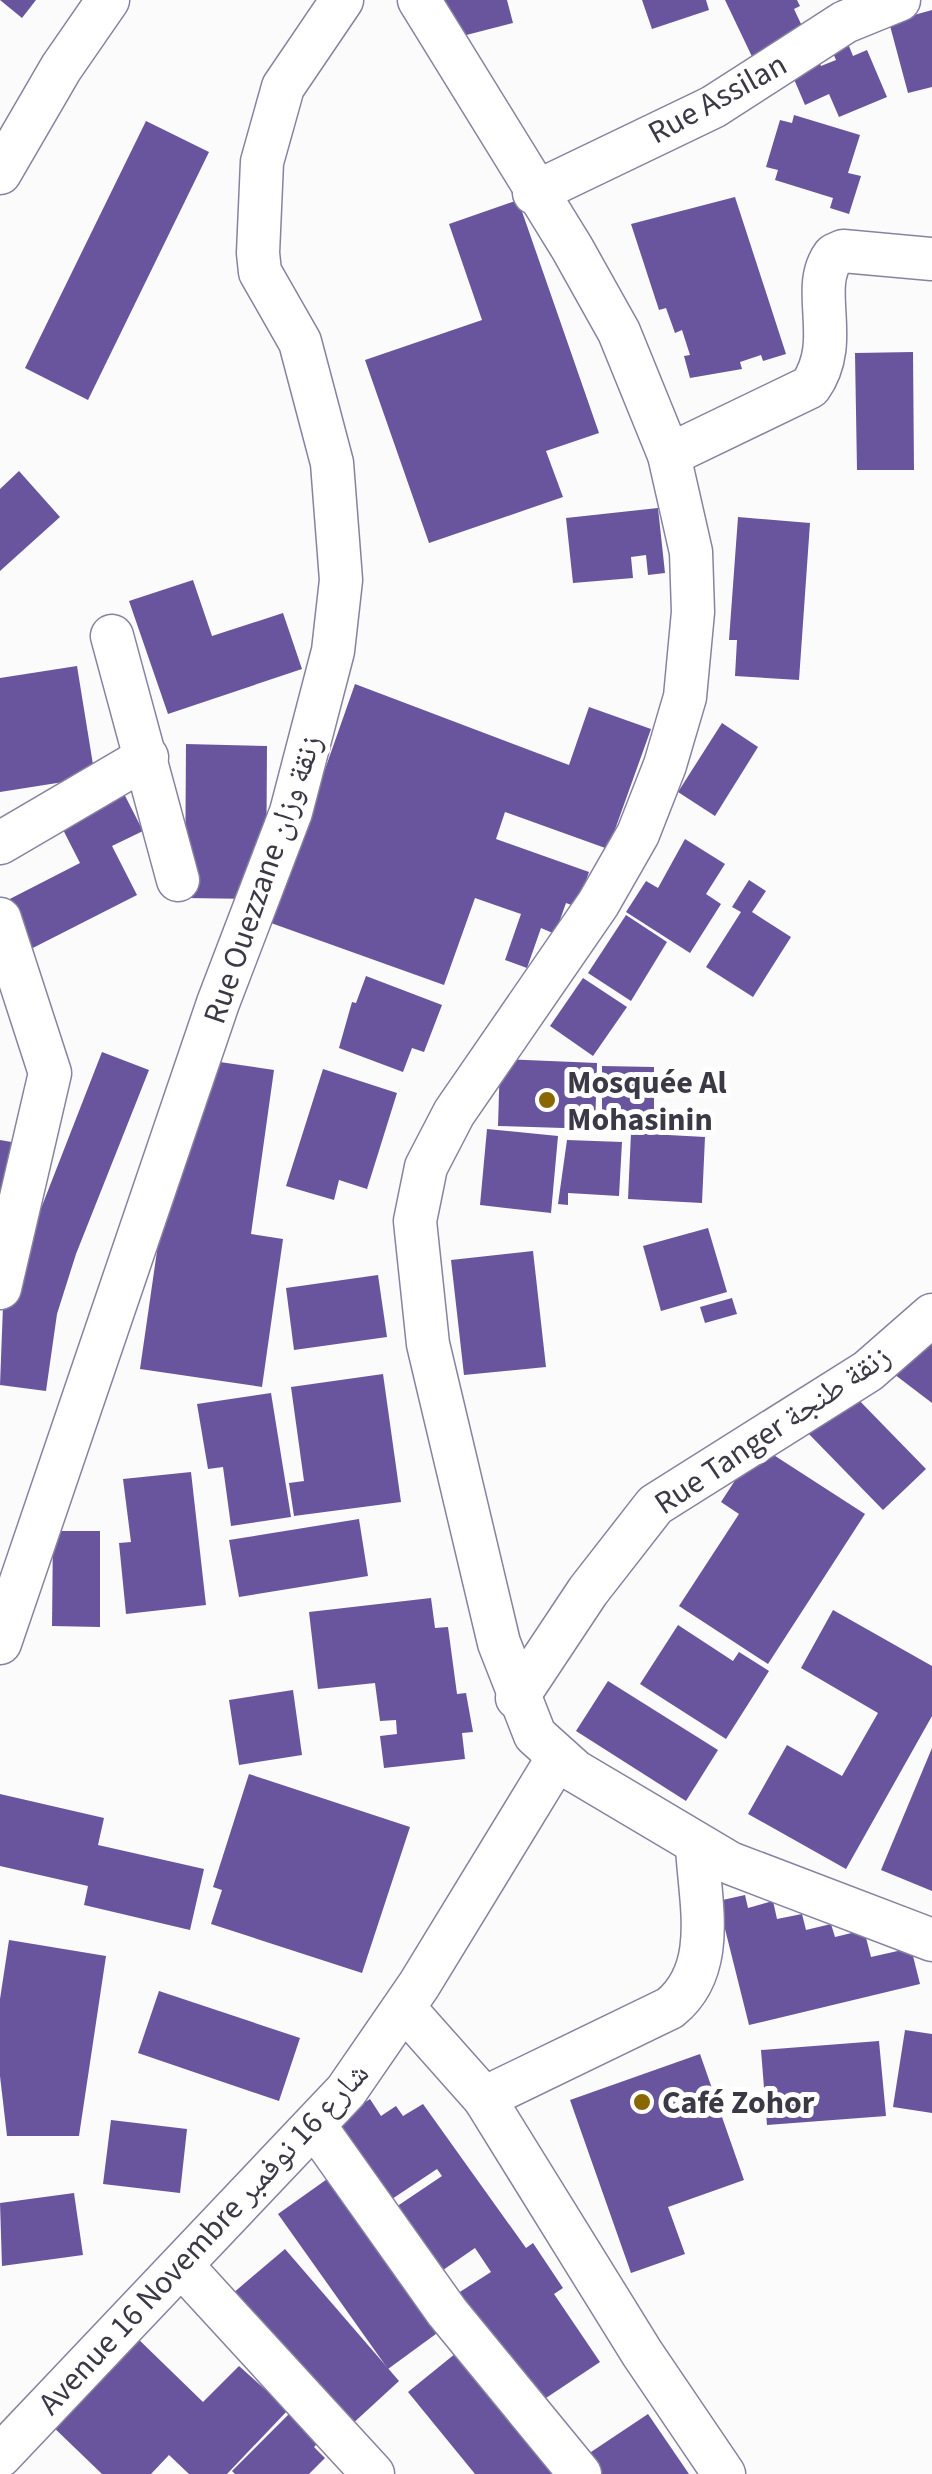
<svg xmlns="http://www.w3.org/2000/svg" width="932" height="2474" font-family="'Source Sans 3','Noto Naskh Arabic',sans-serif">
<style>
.building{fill:#68559e}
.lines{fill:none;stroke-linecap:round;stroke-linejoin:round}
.minor-casing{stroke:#8882a1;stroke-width:45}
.minor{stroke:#fff;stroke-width:42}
.poi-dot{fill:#8a6605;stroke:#fff;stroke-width:4}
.labels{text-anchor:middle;stroke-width:10;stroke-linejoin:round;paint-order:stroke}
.street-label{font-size:32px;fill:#3c3947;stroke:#fff}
.poi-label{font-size:32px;font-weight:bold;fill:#3c3947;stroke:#fff;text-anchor:start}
</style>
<rect width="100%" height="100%" fill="#fbfbfb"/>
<g class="building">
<polygon points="0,0 36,0 22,18"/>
<polygon points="436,0 507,0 513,23 447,40"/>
<polygon points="642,0 706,0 709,10 652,29"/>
<polygon points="725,0 797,0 800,6 794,9 809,41 756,65"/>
<polygon points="932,10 932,87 908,93 889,22"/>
<polygon points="849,46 853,56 867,50 887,97 839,117 829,94 805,105 788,65 816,53 821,66 836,60 833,53"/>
<polygon points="794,115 860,135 848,173 861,176 849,214 830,208 833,198 775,180 778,170 766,167 780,120 792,123"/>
<polygon points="146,121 209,152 88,400 25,368"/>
<polygon points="735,197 786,354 763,361 761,355 740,362 742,369 690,378 684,356 690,355 682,330 675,333 666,308 659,310 631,224"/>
<polygon points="518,200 599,433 546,451 563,497 429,543 365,360 482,320 449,224"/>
<polygon points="913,352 914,470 857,470 855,353"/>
<polygon points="19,471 60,517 0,571 0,489"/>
<polygon points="658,508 665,573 648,575 646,555 631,557 633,578 573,583 566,518"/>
<polygon points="738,517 810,523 799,680 735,676 737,640 729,640"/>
<polygon points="193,580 212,636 283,613 302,669 168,714 129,601"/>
<polygon points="77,666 95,777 0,792 0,678"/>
<polygon points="355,684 569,765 589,707 651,729 608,849 505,812 496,839 589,872 577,907 566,903 555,934 541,928 527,968 505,960 521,914 475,898 444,985 271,923"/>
<polygon points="722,723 758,747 715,816 678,792"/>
<polygon points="186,744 267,746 266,899 185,898"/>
<polygon points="118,782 143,831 112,846 137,895 19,955 0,904 80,863 55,814"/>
<polygon points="685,839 725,864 706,894 721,904 690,953 626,912 646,881 658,888"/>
<polygon points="749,880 766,891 752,912 791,937 753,997 706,967 741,912 732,907"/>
<polygon points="626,915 667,942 631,1001 588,973"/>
<polygon points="366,976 442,1005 424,1052 412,1048 403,1072 339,1048 352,1002 356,1003"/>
<polygon points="583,978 627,1007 593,1056 550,1026"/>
<polygon points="102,1052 149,1070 76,1254 57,1314 46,1391 0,1385 3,1306"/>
<polygon points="185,1057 274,1070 251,1234 283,1239 262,1387 140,1369"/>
<polygon points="500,1059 597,1063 595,1129 498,1126"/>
<polygon points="602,1066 654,1067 654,1132 602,1131"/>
<polygon points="323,1069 397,1093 367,1189 339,1180 334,1200 286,1186"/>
<polygon points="487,1129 558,1136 551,1213 480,1205"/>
<polygon points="631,1133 705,1137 702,1203 628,1199"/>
<polygon points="0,1140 23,1144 0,1261"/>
<polygon points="567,1140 622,1142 619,1196 568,1193 568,1205 558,1204"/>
<polygon points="708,1228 727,1292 661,1311 643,1246"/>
<polygon points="533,1251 546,1367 464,1375 451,1260"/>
<polygon points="378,1275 387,1337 294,1350 286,1288"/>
<polygon points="732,1298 737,1314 705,1323 700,1307"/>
<polygon points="932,1317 932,1403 890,1371"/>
<polygon points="383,1374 401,1502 294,1516 289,1483 304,1481 291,1387"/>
<polygon points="850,1391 926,1469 883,1510 807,1432"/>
<polygon points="271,1393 291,1517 231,1526 223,1467 208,1469 197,1404"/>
<polygon points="758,1445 865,1514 768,1664 679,1606 739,1514 721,1502"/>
<polygon points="191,1472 206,1605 126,1614 119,1543 131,1542 123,1479"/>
<polygon points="359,1519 368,1576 239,1597 229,1540"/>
<polygon points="53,1531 100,1531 100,1627 52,1626"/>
<polygon points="431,1598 435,1628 448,1627 457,1694 466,1693 473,1732 462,1733 465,1759 384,1768 380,1736 397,1734 396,1720 380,1721 375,1683 318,1689 309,1612"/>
<polygon points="833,1610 932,1666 932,1716 846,1869 748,1814 787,1745 842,1776 878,1713 801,1668"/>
<polygon points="678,1625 733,1661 739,1652 769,1671 726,1739 640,1684"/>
<polygon points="608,1681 718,1750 686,1801 576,1731"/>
<polygon points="293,1690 302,1755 239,1765 229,1700"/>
<polygon points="932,1748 932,1891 881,1870"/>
<polygon points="249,1774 410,1827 362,1973 211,1924 222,1890 213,1887"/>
<polygon points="0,1794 104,1818 98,1845 204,1869 190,1930 84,1905 88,1886 0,1866"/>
<polygon points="745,1895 748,1908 773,1901 777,1919 802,1914 806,1930 831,1924 835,1937 864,1930 871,1957 911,1948 920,1984 749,2025 718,1901"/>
<polygon points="9,1940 106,1956 79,2136 7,2136 0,2076 0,1999"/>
<polygon points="159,1991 300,2038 279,2101 138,2053"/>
<polygon points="905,2030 932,2034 932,2113 893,2107"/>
<polygon points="879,2041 886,2116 767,2125 761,2050"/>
<polygon points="700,2054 744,2180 668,2207 685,2254 631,2273 570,2100"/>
<polygon points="370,2099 381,2116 396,2106 403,2116 423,2104 526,2248 533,2243 563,2288 554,2294 600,2362 534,2406 452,2297 491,2272 475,2248 430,2279 390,2211 442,2176 437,2169 386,2203 332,2123"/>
<polygon points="111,2120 187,2129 180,2193 103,2184"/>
<polygon points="330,2177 440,2331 388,2369 278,2214"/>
<polygon points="74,2193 83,2255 2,2266 0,2203"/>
<polygon points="285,2249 399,2381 349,2427 232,2294"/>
<polygon points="132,2333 203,2402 239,2366 288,2410 227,2474 189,2474 169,2455 151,2474 102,2474 47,2421"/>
<polygon points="461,2349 563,2474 475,2474 408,2392"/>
<polygon points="290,2413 319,2442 314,2447 325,2458 309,2474 235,2474 232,2471"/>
<polygon points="648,2414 689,2474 601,2474 588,2454"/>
</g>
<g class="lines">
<g class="minor-casing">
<g id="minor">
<polyline points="419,0 572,248 619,332 669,455 691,552 693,612 685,697 665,765 638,834 598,904 454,1113 426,1167 415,1221 428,1344 499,1643 535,1735 575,1771 730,1863 932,1940"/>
<polyline points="0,173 61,68 108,0"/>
<polyline points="534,193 713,107 845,22 899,0"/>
<path d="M669,455L810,387C843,341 808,289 834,255L843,251L932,259"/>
<polyline points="112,636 178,880"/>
<polyline points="0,843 147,757"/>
<polyline points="0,919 50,1073 0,1288"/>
<polyline points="0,1643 218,1003 291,812 333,651 341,580 332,463 300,342 260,272 258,253 262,162 283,87 342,0"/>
<polyline points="517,1698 588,1591 655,1505 868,1371 932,1315"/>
<path d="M404,2008L484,2098L670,2008C718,1969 700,1903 697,1847"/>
<polyline points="484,2098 642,2353 724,2474"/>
<polyline points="315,2126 447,2312 580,2474"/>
<polyline points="183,2267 373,2474"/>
<polyline points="0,2456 346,2091 419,1985 557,1759"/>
</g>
</g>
<use href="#minor" class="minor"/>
</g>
<g class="poi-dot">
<circle cx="547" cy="1100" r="10"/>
<circle cx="642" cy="2102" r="10"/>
</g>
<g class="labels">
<g class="street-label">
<text transform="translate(717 98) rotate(-29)" y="11">Rue Assilan</text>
<text transform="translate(262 879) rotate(-71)" y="11">Rue Ouezzane زنقة وزان</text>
<text transform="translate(772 1429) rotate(-34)" y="11">Rue Tanger زنقة طنجة</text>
<text transform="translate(203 2238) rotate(-47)" y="11">Avenue 16 Novembre شارع 16 نوفمبر</text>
</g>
<g class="poi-label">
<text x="567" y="1093">Mosquée Al<tspan x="567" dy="37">Mohasinin</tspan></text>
<text x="662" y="2113">Café Zohor</text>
</g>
</g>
</svg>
